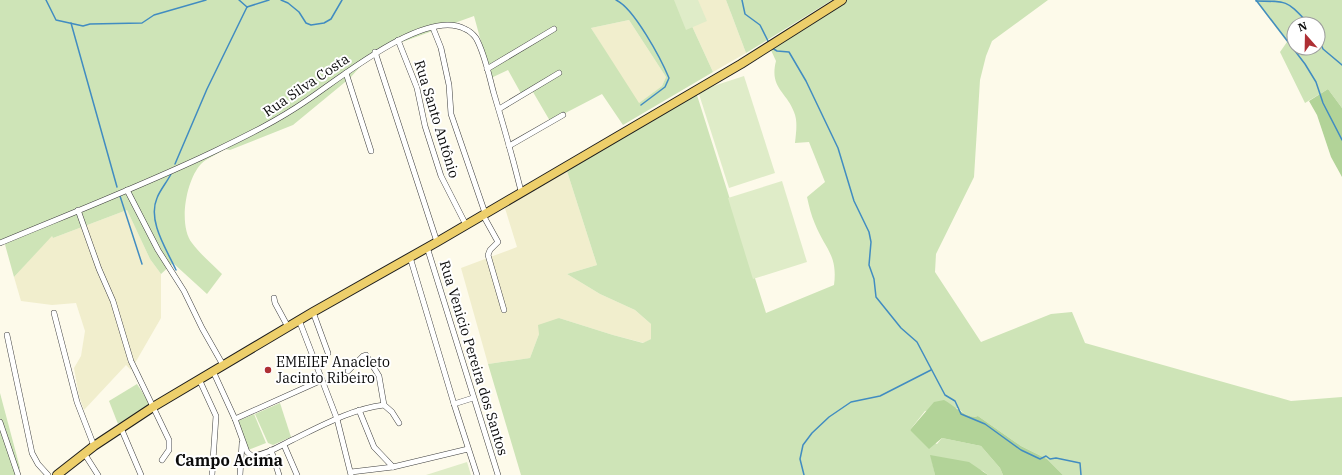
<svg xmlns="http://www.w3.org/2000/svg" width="1342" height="475" font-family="'IBM Plex Serif',serif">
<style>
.farmland{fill:#f1eecd}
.green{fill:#cee4b7;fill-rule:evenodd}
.forest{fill:#b2d398}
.pitch{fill:#dfecc8}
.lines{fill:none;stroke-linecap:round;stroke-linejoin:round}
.stream{stroke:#418cc1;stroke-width:1.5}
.minor-casing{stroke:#3e3e3e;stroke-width:6}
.primary-casing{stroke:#1c1c1c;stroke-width:10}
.minor{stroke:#fff;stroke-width:5}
.primary{stroke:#edcf6b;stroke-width:8}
.poi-dot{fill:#ae2f34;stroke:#fff;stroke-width:1.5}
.labels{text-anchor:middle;stroke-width:4;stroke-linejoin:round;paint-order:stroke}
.street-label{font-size:14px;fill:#0b0b0b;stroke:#fff}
.poi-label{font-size:14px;fill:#0b0b0b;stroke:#fff;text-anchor:start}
.quarter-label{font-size:16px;font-weight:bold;fill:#0b0b0b;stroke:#fff}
</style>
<rect width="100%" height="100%" fill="#fdfaea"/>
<g class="farmland">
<polygon points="680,0 726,0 746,53 713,72"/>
<polygon points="629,20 666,77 662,86 638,104 591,28"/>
<polygon points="566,168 597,265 567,274 600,294 635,310 651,324 651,339 644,343 613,335 559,318 539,334 530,358 488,364 461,268 517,247 504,205"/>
<polygon points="127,210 150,259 161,274 161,318 131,370 126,365 84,410 79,396 74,368 81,356 85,331 76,303 52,305 21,301 14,277 52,235 53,238"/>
</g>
<g class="green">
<path d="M0,0H680L713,72L623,125L602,94L550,121L533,92L523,97L508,70L491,78L474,16L369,54L366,60L350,78L293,125L230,150L225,149C218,154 207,158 201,164C186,180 178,225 192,243C200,254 212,264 222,274L207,294L173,263L161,274L150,259L127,210L53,238L52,236L14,277L4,241L0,243ZM629,20L666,77L662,86L639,103L591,28Z"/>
<polygon points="726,0 832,0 746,53"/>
<path d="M847,0H1048L992,41L986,56L980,80L974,177L936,254L935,272L981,342L1051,314L1072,312L1085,343L1291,401L1342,397V475H1063L1047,459L1021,446L978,416C970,419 963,413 958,408L925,411L910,430L937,444L942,438L981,446L1000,468L1003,475H988L983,471L931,456L935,475H521L488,364L530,358L539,334L538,325L559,318L613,335L643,343L651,339V324L635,310L600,294L567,274L597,265L566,168L696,92L766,313L834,285C838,255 825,249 815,224C811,215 809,206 807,197L825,182L809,142L795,143C796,133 798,121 794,112C787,92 769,88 776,61L770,48Z"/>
<path d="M1255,0H1342V108L1328,89L1305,103L1280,52L1287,42ZM1294,24H1318V48H1294Z"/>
<polygon points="137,384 150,404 118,424 109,401"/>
<polygon points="0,393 20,468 17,475 0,475"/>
<polygon points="280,403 291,437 273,445 268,443 255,414"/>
<polygon points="254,414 266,443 248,450 236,422"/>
</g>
<g class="forest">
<polygon points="1328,89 1342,108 1342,177 1331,157 1317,115 1309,101"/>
<path d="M944,400C954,405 967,420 978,416L1021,446L1047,459L1063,475H1003L1000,468L981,446L942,438L929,449L910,430L934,402Z"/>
<polygon points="930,455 969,462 988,475 935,475"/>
</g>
<g class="pitch">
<polygon points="674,0 698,0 707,21 686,30"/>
<polygon points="744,76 775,173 729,188 698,91"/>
<polygon points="782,181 807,262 753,279 728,198"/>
<polygon points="467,462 471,475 426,475"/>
</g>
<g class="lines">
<g class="stream">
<polyline points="46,0 56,20 83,26 90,24 142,23 154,15 206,0"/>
<polyline points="239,0 247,7"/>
<polyline points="281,0 288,3 299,12 306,23 311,25 324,23 331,19 342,0"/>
<path d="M616,0C634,8 661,59 669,78L665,87L641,105"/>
<polyline points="742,0 745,14 760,25 769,43"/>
<polyline points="1256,0 1305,64 1316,82 1323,103 1342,140"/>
<path d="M1256,1C1289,1 1287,1 1309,24"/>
<polyline points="247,7 269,0"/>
<polyline points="71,23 117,187"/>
<polyline points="1318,37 1323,49 1342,65"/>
<polyline points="772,48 777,51 789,52 806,81 838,148 854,201 869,232 871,242 869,265 874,279 876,297 901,328 917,342 945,395 955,401 961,414 985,424 1021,450 1040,459 1046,456 1050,459 1056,458 1080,463 1081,475"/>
<polyline points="175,164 207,89 247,7"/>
<path d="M171,174C167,182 160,190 157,198C147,221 167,250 176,270"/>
<polyline points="120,196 142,264"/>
<polyline points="804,475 800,459 803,445 812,433 829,417 851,402 880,396 931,370"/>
</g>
<g class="minor-casing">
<g id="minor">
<polyline points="433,28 441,48 449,85 451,114 485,213"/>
<polyline points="398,40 417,88 425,126 441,176 466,225"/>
<polyline points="375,52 437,242"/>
<polyline points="487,69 554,29"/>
<polyline points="346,73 371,151"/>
<polyline points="499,109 559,73"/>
<polyline points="509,146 563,115"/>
<polyline points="127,190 158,250 184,291 202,328 223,365"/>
<polyline points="78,210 99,269 113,301 131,361 169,440 169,450 162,460"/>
<polyline points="483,215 498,242 490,250 488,255 504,310"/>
<path d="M0,243C72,213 144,185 215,151C246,136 277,121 306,101C338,80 426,7 465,29C470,31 473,34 476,38C485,54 489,76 494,94C504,127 513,159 521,191"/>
<polyline points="427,247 498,475"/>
<polyline points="410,257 454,404 477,475"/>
<polyline points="274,298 275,303 288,327"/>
<polyline points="313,312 328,353"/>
<polyline points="54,313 77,402 94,446"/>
<polyline points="299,320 337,419 351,475"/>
<polyline points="7,335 32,453 38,464 48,475"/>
<path d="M213,371L235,419L247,452L252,456C266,455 280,446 292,440C321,426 351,409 384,405L392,412L399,423"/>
<polyline points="348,371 363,356 366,355 379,376 384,405"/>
<polyline points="199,379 216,416 212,475"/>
<polyline points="454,404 473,398"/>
<polyline points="359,410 374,447 393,467"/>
<polyline points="235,419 322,380"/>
<polyline points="0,422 18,475"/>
<polyline points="121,428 141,475"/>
<polyline points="284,445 297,475"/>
<polyline points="271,450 279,475"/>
<polyline points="84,453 98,475"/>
<polyline points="351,472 393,467 468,449"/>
<polyline points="240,475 242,443"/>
</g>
</g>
<g class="primary-casing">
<polyline id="primary" points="57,475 94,446 153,407 313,312 437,242 741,64 842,0"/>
</g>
<use href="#minor" class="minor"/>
<use href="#primary" class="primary"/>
</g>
<circle class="poi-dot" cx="268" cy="370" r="4"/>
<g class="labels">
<g class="street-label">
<text transform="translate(306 85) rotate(-34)" y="5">Rua Silva Costa</text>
<text transform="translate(437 119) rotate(73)" y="5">Rua Santo Antônio</text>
<text transform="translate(474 358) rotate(73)" y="5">Rua Venicio Pereira dos Santos</text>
</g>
<g class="poi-label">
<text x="276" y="367">EMEIEF Anacleto<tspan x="276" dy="16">Jacinto Ribeiro</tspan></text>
</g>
<g class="quarter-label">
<text x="229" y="466">Campo Acima</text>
</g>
</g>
<g transform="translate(1306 36) rotate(340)"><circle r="19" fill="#ffffff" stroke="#9d9d9d"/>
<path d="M0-3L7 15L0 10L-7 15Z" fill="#ae2f34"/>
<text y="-6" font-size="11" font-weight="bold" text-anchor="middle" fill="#0b0b0b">N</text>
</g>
</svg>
